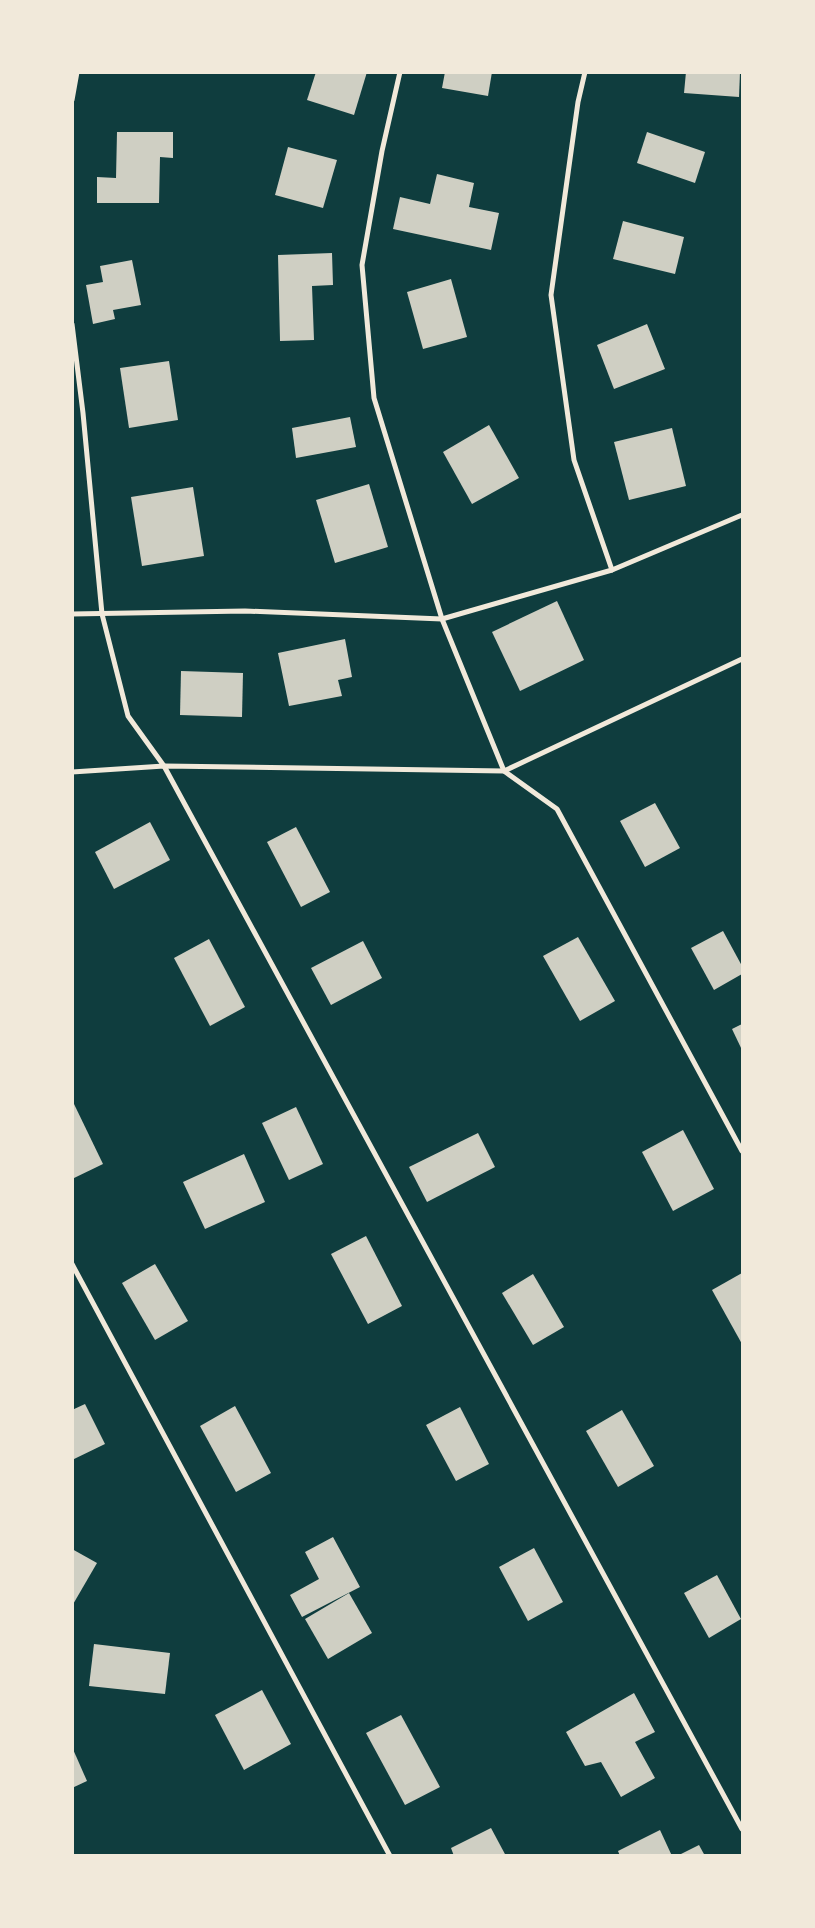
<svg xmlns="http://www.w3.org/2000/svg" width="815" height="1928" font-family="'PT Sans',sans-serif">
<style>
.building{fill:#cfcfc3}
.lines{fill:none;stroke-linecap:round;stroke-linejoin:round}
.minor{stroke:#f1e9da;stroke-width:5}
</style>
<rect width="100%" height="100%" fill="#0f3d3e"/>
<g class="building">
<polygon points="316,72 367,72 354,115 307,100"/>
<polygon points="445,72 492,72 488,96 442,88"/>
<polygon points="686,72 740,72 739,97 684,93"/>
<polygon points="117,132 173,132 173,158 160,157 159,203 97,203 97,177 116,178"/>
<polygon points="647,132 705,152 695,183 637,163"/>
<polygon points="288,147 337,160 323,208 275,195"/>
<polygon points="437,174 474,183 469,207 499,213 491,250 393,229 400,197 430,204"/>
<polygon points="623,221 684,237 675,274 613,259"/>
<polygon points="332,253 333,285 312,286 314,340 280,341 278,255"/>
<polygon points="132,260 141,305 113,310 115,319 93,324 86,285 103,282 100,266"/>
<polygon points="451,279 467,337 423,349 407,292"/>
<polygon points="647,324 665,369 614,389 597,345"/>
<polygon points="169,361 178,420 129,428 120,368"/>
<polygon points="350,417 356,447 296,458 292,428"/>
<polygon points="489,425 519,478 472,504 443,452"/>
<polygon points="672,428 686,486 629,500 614,442"/>
<polygon points="369,484 388,547 335,563 316,500"/>
<polygon points="193,487 204,556 142,566 131,497"/>
<polygon points="557,601 584,660 520,691 492,632"/>
<polygon points="345,639 352,677 338,680 342,696 289,706 278,653"/>
<polygon points="181,671 243,673 242,717 180,715"/>
<polygon points="655,803 680,848 645,867 620,821"/>
<polygon points="150,822 170,860 114,889 95,852"/>
<polygon points="296,827 330,892 301,907 267,842"/>
<polygon points="723,931 742,966 742,974 714,990 691,948"/>
<polygon points="578,937 615,1001 580,1021 543,956"/>
<polygon points="209,939 245,1007 210,1026 174,958"/>
<polygon points="363,941 382,978 331,1005 311,968"/>
<polygon points="742,1024 742,1050 732,1029"/>
<polygon points="74,1104 103,1164 72,1179 72,1105"/>
<polygon points="296,1107 323,1164 289,1180 262,1123"/>
<polygon points="683,1130 714,1189 673,1211 642,1152"/>
<polygon points="478,1133 495,1167 427,1202 409,1167"/>
<polygon points="244,1154 265,1202 205,1229 183,1182"/>
<polygon points="366,1236 402,1306 368,1324 331,1254"/>
<polygon points="155,1264 188,1321 155,1340 122,1283"/>
<polygon points="742,1273 742,1344 712,1290"/>
<polygon points="533,1274 564,1327 533,1345 502,1293"/>
<polygon points="85,1404 105,1444 72,1460 72,1410"/>
<polygon points="235,1406 271,1473 236,1492 200,1426"/>
<polygon points="460,1407 489,1464 456,1481 426,1425"/>
<polygon points="622,1410 654,1466 618,1487 586,1431"/>
<polygon points="333,1537 360,1587 302,1617 290,1595 319,1579 305,1552"/>
<polygon points="534,1548 563,1602 528,1621 499,1567"/>
<polygon points="72,1549 97,1563 72,1606"/>
<polygon points="717,1575 741,1619 709,1638 684,1593"/>
<polygon points="349,1593 372,1633 328,1659 305,1619"/>
<polygon points="94,1644 170,1653 165,1694 89,1686"/>
<polygon points="262,1690 291,1744 244,1770 215,1715"/>
<polygon points="634,1693 655,1732 635,1742 655,1778 621,1797 601,1762 585,1766 566,1732"/>
<polygon points="401,1715 440,1787 405,1805 366,1733"/>
<polygon points="72,1747 87,1781 72,1788"/>
<polygon points="491,1828 506,1856 454,1856 451,1848"/>
<polygon points="660,1830 672,1856 620,1856 618,1851"/>
<polygon points="699,1845 705,1856 677,1856"/>
</g>
<g class="lines">
<g class="minor">
<polyline points="400,72 382,151 362,265 374,398 442,619 504,771 557,809 742,1151"/>
<polyline points="585,72 578,102 551,295 574,460 612,570"/>
<polyline points="72,100 77,72"/>
<polyline points="72,324 83,413 102,614 128,716 164,766 742,1829"/>
<polyline points="72,614 245,611 442,619 612,570 742,515"/>
<polyline points="72,772 164,766 504,771 742,659"/>
<polyline points="72,1264 390,1856"/>
</g>
</g>
<rect width="815" height="1928" fill="none" stroke="#f1e9da" stroke-width="148"/>
</svg>
